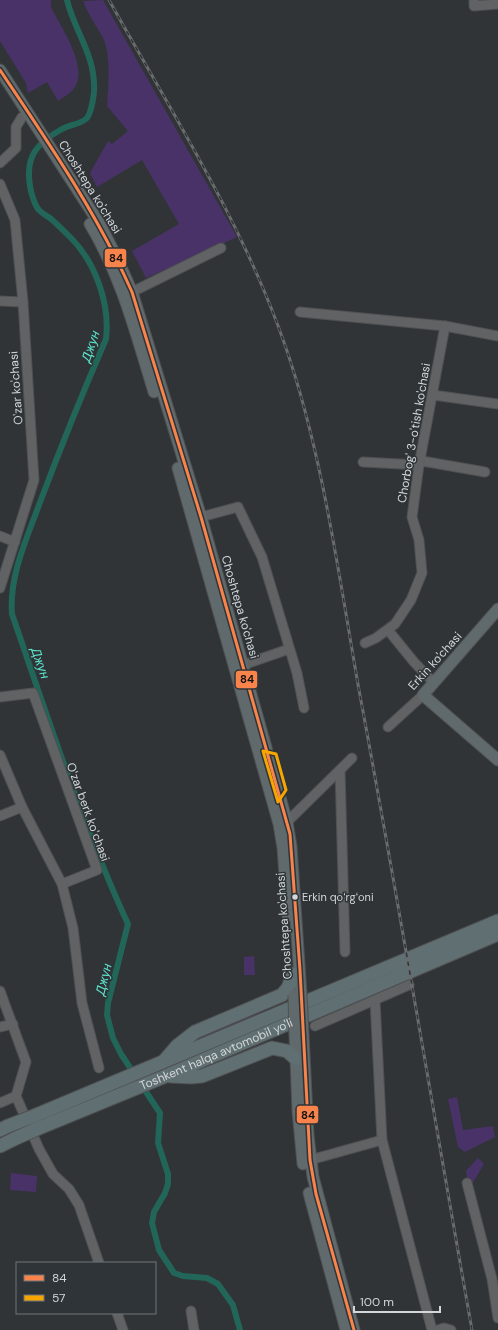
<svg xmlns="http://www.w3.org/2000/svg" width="498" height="1330" font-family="'DM Sans',sans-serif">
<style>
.green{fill:#483268}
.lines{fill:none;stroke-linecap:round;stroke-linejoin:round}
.canal{stroke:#226559;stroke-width:6}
.minor-casing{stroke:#4e5052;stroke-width:11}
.major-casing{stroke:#4e5052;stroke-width:13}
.highway-casing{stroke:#4e5052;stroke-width:15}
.minor{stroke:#606263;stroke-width:9}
.major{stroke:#606a6c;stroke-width:11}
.highway{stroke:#606f72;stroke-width:13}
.rail-casing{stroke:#696b6d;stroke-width:3}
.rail{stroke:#2f3438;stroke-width:1.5;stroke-dasharray:4.5;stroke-linecap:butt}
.major-bridge-casing{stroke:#4e5052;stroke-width:13;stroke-linecap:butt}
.highway-bridge-casing{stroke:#4e5052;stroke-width:15;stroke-linecap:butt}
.major-bridge{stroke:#606a6c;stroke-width:11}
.highway-bridge{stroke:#606f72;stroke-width:13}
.bus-1-casing{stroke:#2f3438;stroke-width:6}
.bus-2-casing{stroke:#2f3438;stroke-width:6}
.bus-1{stroke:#f8844c;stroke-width:3}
.bus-2{stroke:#f7a600;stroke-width:3}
.bus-dot{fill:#d3d7d9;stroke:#2f3438;stroke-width:1.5}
.labels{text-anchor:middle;stroke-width:3;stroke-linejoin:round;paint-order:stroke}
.bus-label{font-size:11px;fill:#d3d7d9;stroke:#2f3438;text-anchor:start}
.street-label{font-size:12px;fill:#d3d7d9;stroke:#2f3438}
.water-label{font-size:13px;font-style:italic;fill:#5de5cb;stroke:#2f3438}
.line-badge{stroke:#2f3438;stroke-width:1.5}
.pale-badge-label{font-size:11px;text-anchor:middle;font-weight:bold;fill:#111}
</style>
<rect width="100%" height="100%" fill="#313436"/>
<g class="green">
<path d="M0,0H51V7C60,26 87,64 76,85C73,92 64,97 58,101L47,82L28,93L26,83L0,41Z"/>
<path d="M103,0L237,237L146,278L132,251L179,224L142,160L97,187L90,173L108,141L112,144L128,131L107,106C108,86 112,55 102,36C95,24 88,14 83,1Z"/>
<polygon points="254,956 255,975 244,975 244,957"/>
<polygon points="281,1002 218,1034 181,1049 198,1036"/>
<polygon points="457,1097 463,1130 493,1126 495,1137 465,1152 458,1147 448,1099"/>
<polygon points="478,1158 484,1164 472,1184 468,1183 466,1171"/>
<polygon points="11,1173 37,1176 36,1192 10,1190"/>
</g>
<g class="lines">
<path class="canal" d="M67,0C75,33 96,55 94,92C93,100 92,111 87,118C80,125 70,124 62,129C37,143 25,156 30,186C31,193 35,207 40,211C43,214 47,216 50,218C57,224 65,232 72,239C96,264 110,304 106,339C82,394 60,449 39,505C26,540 9,577 12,614C48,718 82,824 128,924L108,1003L107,1015L113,1038L121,1054L160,1113L158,1143L168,1174V1184L165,1193L154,1212L152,1223L159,1250L174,1273L183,1276L207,1278L218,1284L233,1305L240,1330"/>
<g class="minor-casing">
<g id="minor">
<polyline points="474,0 474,6 498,4"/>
<polyline points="0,163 16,148 16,127 22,117"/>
<polyline points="0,184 15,220 23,302 34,480 0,588"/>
<polyline points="132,292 221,248"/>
<polyline points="0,301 23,302"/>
<polyline points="300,312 445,326 498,336"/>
<polyline points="433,395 498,404"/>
<polyline points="363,462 419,465 422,461 485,472"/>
<polyline points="201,517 238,507 262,557 297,673 304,708"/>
<polyline points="0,536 15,542"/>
<polyline points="388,630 414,662 434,683"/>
<polyline points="365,643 376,638 395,624 411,600 422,573 419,540 412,517 419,465 445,326"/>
<polyline points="243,665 289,649"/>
<polyline points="0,697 33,693 97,870 62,884"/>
<polyline points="388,727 423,695"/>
<polyline points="0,755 22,807 62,884 73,928 82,1003 99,1068"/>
<polyline points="340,770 345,952"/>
<polyline points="0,816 22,807"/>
<polyline points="282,823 287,822 352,758"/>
<polyline points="0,991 26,1062 16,1096 39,1149 53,1174 69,1189 79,1205 99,1263"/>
<polyline points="375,1000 382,1140 432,1330"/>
<polyline points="315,1026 409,985"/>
<polyline points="0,1027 13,1024"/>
<polyline points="0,1103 16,1096"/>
<polyline points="310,1160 382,1140"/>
<polyline points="467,1183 492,1279 498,1318"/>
<polyline points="191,1311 194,1330"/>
<polyline points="117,1313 123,1330"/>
<polyline points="438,1330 444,1328 451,1330"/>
</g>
</g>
<g class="major-casing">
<g id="major">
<polyline points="0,70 99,223 117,258 132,292 201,517 287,822 291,846 301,994"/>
<path d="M90,224C122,277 136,334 154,392"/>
<polyline points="178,468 279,824 283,848 288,916"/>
<polyline points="498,609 423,695 498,760"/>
<polyline points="303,1034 308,1135 313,1177 354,1330"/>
<polyline points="295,1035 298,1111 303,1164"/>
<polyline points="309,1193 346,1330"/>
</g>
</g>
<g class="highway-casing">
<g id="highway">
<polyline points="165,1060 177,1046 195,1032 282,995 288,988 293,974"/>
<polyline points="170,1076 191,1077 202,1076 272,1048 287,1051 296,1059"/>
<polyline points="34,1116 498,921"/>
<path id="s1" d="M39,1128L168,1075L498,934"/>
<polyline points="0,1130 8,1126"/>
<polyline points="0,1146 14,1139"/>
</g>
</g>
<use href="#minor" class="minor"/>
<use href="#major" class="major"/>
<use href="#highway" class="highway"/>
<g class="rail-casing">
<path id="rail" d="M109,0C172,113 244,225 286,348C323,456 339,577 359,690C399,903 434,1117 472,1330"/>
</g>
<use href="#rail" class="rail"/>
<g class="major-bridge-casing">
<g id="major-bridge">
<polyline points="301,994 303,1034"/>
<polyline points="294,995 295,1035"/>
</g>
</g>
<g class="highway-bridge-casing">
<g id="highway-bridge">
<polyline points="8,1126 34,1116"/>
<polyline points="14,1139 39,1128"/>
</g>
</g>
<use href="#major-bridge" class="major-bridge"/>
<use href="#highway-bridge" class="highway-bridge"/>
<g class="bus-1-casing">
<path id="bus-1" d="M0,70C48,142 97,213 132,292L201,517L290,834L300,970L310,1160L316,1194L354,1330"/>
</g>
<g class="bus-2-casing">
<polygon id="bus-2" points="263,751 276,754 286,790 278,802"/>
</g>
<use href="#bus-1" class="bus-1"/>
<use href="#bus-2" class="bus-2"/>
</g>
<circle class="bus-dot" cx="295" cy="897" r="3.5"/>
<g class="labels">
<g class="bus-label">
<text x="302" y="901">Erkin qoʻrgʻoni</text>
</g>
<g class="street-label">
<text transform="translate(90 187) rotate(58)" y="4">Choshtepa ko'chasi</text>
<text transform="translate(16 388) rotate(-94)" y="4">O'zar ko'chasi</text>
<text transform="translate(414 433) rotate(-80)" y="4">Chorbog' 3-o'tish ko'chasi</text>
<text transform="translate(240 607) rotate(74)" y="4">Choshtepa ko'chasi</text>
<text transform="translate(435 661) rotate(-48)" y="4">Erkin ko'chasi</text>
<text transform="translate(88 812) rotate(70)" y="4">Oʻzar berk koʻchasi</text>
<text transform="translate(284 926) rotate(-94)" y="4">Choshtepa ko'chasi</text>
<text dy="4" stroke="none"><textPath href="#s1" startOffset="192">Toshkent halqa avtomobil yo'li</textPath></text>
</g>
<g class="water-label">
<text transform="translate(90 346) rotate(-71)" y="5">Джун</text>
<text transform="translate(41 663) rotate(71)" y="5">Джун</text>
<text transform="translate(103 979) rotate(-76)" y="5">Джун</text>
</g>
</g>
<g class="line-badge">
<rect x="104" y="248" width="23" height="20" rx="4" fill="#f8844c"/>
<rect x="235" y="670" width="23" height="19" rx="4" fill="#f8844c"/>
<rect x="296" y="1105" width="23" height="19" rx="4" fill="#f8844c"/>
</g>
<g class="pale-badge-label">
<text x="116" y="262">84</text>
<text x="247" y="683">84</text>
<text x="308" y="1119">84</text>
</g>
<rect x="16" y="1262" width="140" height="52" fill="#2f3438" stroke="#717578"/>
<rect x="24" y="1275" width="20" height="6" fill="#f8844c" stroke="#717578"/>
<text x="52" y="1282" font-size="12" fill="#d3d7d9">84</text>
<rect x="24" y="1295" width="20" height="6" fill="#f7a600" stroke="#717578"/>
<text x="52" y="1302" font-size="12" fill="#d3d7d9">57</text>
<path d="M354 1306v6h86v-6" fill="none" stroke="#d3d7d9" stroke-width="2"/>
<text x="360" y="1306" font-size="12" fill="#d3d7d9" stroke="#2f3438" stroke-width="3" paint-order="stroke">100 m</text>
</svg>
